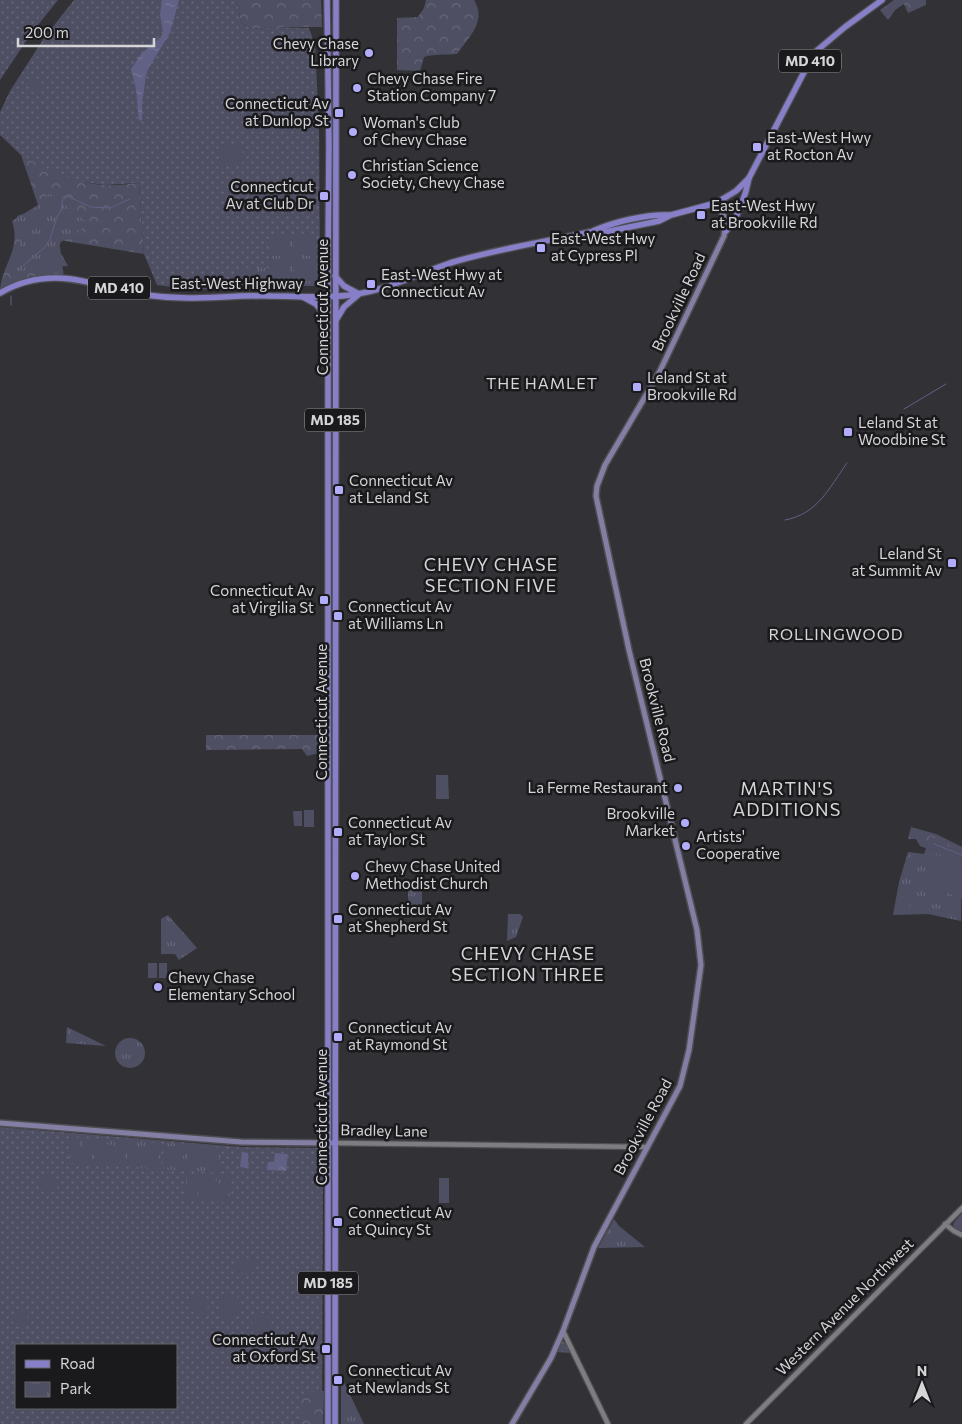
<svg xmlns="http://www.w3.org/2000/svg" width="962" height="1424" font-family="Commissioner,sans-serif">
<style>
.grass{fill:url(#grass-dots);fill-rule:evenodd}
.forest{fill:url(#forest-crowns)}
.park{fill:url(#park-tufts)}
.pitch{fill:#4f4f64}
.water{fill:url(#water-ripples)}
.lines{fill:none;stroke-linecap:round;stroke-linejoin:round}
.stream{stroke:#616085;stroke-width:1}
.tertiary-casing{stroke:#4e4e52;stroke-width:7}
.secondary-casing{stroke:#4e4e52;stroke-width:8}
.primary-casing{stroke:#4e4e52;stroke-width:8}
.tertiary{stroke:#7d7d82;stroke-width:4.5}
.secondary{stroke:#827ea4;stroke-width:5}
.primary{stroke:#877fc7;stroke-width:5.5}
.poi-dot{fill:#b1adfa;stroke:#1a1a1c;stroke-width:2}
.labels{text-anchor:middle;stroke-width:5;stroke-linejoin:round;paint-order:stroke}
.shield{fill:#1a1a1c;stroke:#9d9da0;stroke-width:1}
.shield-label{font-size:14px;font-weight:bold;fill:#d5d5d8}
.poi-label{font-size:15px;fill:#d5d5d8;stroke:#1a1a1c;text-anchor:start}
.street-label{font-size:15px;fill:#d5d5d8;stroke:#1a1a1c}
.neighbourhood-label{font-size:16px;letter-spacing:1px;fill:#d5d5d8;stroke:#1a1a1c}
.quarter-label{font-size:18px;letter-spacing:1px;fill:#d5d5d8;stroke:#1a1a1c}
</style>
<defs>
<pattern id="grass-dots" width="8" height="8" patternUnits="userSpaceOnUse" patternTransform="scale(1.25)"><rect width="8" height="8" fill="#4f4f64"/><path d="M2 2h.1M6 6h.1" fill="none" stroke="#676779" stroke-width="1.8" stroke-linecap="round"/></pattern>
<pattern id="forest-crowns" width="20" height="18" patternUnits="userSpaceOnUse" patternTransform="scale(1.25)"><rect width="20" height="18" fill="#4f4f64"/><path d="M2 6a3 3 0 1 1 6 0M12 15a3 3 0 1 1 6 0" fill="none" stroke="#676779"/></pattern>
<pattern id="park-tufts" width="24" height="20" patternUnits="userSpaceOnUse" patternTransform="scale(1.25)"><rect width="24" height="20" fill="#4f4f64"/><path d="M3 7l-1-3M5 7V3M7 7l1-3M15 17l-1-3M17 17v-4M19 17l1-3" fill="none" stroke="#676779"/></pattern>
<pattern id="water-ripples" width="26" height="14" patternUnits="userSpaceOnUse" patternTransform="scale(1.25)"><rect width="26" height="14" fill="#616085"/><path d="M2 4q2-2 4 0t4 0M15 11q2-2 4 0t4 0" fill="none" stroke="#777696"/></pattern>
</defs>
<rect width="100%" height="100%" fill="#323236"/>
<g class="grass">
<polygon points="0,0 58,0 33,31 0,80"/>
<polygon points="74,0 237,0 241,23 253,29 273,27 309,28 315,45 319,126 320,286 261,286 195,290 157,285 144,254 139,183 105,185 75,181 44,168 21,155 0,135 0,112 10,91 44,38"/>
<path d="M0,1127L241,1147L323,1148L322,1417L312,1424H0ZM16,1345H176V1408H16Z"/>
<polygon points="562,1341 566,1343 571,1353 557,1352"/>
</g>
<g class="forest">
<polygon points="237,0 321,0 322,27 273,27 253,29 241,23"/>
<path d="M426,0H474C487,21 469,37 457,54C446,55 433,54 424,57L420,71L397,70V18L418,17L424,8Z"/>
<polygon points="894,0 926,0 926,5 908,13 904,4 895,10 888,20 880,10"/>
<path d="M21,155C47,169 73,183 104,185C115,186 127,184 139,183L144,254L59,240L64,278L44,279L0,293C0,267 22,250 12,221L38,205Z"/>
<polygon points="206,735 319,735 319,753 307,756 302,749 206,750"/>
<polygon points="911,827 936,834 962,847 962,861 920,846 916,839 908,839"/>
<polygon points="324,1391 323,1424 301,1424 302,1400 310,1392"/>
</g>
<g class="park">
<path d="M50,193L90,225C78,231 63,235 58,248L68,266L45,267L16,272L13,269L21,240L20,228L17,216L35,210Z"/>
<polygon points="270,235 314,236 314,285 270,285"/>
<rect x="239" y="268" width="29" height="7"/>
<polygon points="930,836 962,851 961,921 928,914 893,915 899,882 908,852 924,854"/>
<polygon points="416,886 422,886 422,904 418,907 408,907 408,888 415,888"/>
<polygon points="508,914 520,914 523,917 516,937 507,941"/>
<polygon points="168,915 197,948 179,960 175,954 161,954 161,919"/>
<polygon points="67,1027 106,1046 66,1043"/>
<circle cx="130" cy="1053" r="15"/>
<polygon points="71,1137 162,1143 160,1169 69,1163"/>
<polygon points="164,1143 222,1148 220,1173 162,1169"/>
<polygon points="187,1174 232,1177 230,1203 185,1200"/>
<polygon points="962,1213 962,1231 955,1229 953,1224"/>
<polygon points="614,1219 619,1226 645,1247 598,1248"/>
<polygon points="341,1376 364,1424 341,1424"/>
</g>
<g class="pitch">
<polygon points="30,77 35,78 41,86 38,95 35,95 27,85 26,81"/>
<path d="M222,144L230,147L237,145L240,146L244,156L242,163C234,167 229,167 221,164L218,151Z"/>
<rect x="272" y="240" width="8" height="16"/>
<rect x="282" y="240" width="8" height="16"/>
<rect x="294" y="240" width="8" height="16"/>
<rect x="304" y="240" width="8" height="16"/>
<rect x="272" y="265" width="8" height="16"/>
<rect x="282" y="265" width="8" height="16"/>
<rect x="294" y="265" width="8" height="16"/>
<rect x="304" y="265" width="8" height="16"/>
<polygon points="436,775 448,775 449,799 436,799"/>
<rect x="304" y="810" width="10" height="17"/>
<polygon points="293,811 302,811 302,826 294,826"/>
<polygon points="933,854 962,865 962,899 923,883"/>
<polygon points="909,857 919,859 916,877 906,875"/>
<polygon points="899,886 912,887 909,912 897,910"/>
<polygon points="948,896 957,898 950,908 940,904 944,897"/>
<rect x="148" y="963" width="9" height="15"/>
<rect x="159" y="963" width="8" height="15"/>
<polygon points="73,1142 80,1142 79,1158 72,1158"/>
<polygon points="83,1142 91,1143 90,1159 82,1159"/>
<polygon points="95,1143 103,1144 102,1160 94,1159"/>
<polygon points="106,1144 114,1145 112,1161 105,1160"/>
<polygon points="118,1145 126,1145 125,1161 117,1161"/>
<polygon points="129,1146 136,1146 135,1162 127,1162"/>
<polygon points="141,1147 149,1147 147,1163 140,1163"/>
<polygon points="151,1147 159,1148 158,1164 150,1163"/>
<polygon points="166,1148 173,1149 172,1165 164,1164"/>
<polygon points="176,1149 184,1149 182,1165 175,1165"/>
<polygon points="188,1150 196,1150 195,1166 187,1166"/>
<polygon points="199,1150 206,1151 205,1167 198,1166"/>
<polygon points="211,1151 219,1152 218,1168 210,1167"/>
<path d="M43,1175C51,1175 55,1177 58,1185L56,1191L50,1192L44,1189L39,1180Z"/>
<rect x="439" y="1178" width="10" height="25"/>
<polygon points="188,1179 196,1180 195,1196 187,1195"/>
<polygon points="199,1180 207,1180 205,1196 198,1196"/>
<polygon points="211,1180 219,1181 218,1197 210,1196"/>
<polygon points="222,1181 229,1182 228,1198 221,1197"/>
<polygon points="241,1258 253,1259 255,1268 253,1272 245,1274 236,1270 235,1263"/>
<path d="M229,1293L235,1295L239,1299L238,1312L235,1316L226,1319L220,1315C219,1305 218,1296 229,1293Z"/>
<path d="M194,1295L205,1296L208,1299V1307L205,1313C199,1315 191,1312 188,1307L189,1298Z"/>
<circle cx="20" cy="1319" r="8"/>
<path d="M266,1313C271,1318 274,1347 268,1354H258L254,1350L252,1318L255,1314Z"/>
</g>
<g class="water">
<polygon points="162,0 179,0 170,33 148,69 146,76 142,103 142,120 141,121 139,120 136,89 131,69 141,54 161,37 163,32 160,15"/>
<polygon points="242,1152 248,1153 248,1161 249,1165 247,1168 240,1167"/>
<polygon points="275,1153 288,1154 286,1171 267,1170 268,1162 274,1162"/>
</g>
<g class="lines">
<g class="stream">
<polyline points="19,269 44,248 50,239 57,217 61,211 63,197 67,196 91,207 110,208 130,199"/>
<polyline points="11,296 11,305"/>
<polyline points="904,409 946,384"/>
<path d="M785,520C818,514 829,488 847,463"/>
<polyline points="934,844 962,855"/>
</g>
<g class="tertiary-casing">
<g id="tertiary">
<polyline points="335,1143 647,1147"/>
<polyline points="945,1224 954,1231 962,1235"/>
<polyline points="563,1331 608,1424"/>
<polyline points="746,1424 962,1208"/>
</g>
</g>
<g class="secondary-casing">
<g id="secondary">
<polyline points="0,1123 241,1142 335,1143"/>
<polyline points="512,1424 551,1358 563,1331 594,1247 680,1086 689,1050 701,965 697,930 629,650 596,496 597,486 605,465 659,373 724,236 726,220 716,203"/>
</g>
</g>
<g class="primary-casing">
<g id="primary">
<polyline points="327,0 329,144 328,265 328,1424"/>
<path d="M593,231C614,222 646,214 669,215"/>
<path d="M726,231C738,219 746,194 749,178"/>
<polyline points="335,276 344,286 357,293"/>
<path d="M0,293C52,263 93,286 146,295C160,297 174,298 188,298C215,298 243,295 271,296C299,296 329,299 357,294C389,289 420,273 450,263C496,249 544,242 590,232H605L659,221L671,215L716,203L736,191L749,178L814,53L845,27L882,0"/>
<polyline points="303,297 316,304 328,319"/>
<polyline points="336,320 344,307 358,295"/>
<polyline points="335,1424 336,0"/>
</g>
</g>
<use href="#tertiary" class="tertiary"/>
<use href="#secondary" class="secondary"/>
<use href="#primary" class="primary"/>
</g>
<g class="poi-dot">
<circle cx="369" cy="53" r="5"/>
<circle cx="357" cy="88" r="5"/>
<rect x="334" y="108" width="10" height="10" rx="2.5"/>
<circle cx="353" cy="132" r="5"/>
<rect x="752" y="142" width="10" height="10" rx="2.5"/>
<circle cx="352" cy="175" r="5"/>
<rect x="319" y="191" width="10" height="10" rx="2.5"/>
<rect x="696" y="210" width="10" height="10" rx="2.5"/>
<rect x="536" y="243" width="10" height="10" rx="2.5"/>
<rect x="366" y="279" width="10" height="10" rx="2.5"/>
<rect x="632" y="382" width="10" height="10" rx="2.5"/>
<rect x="843" y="427" width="10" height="10" rx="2.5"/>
<rect x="334" y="485" width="10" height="10" rx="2.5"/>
<rect x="947" y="558" width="10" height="10" rx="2.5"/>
<rect x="319" y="595" width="10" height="10" rx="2.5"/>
<rect x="333" y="611" width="10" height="10" rx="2.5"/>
<circle cx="678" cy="788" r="5"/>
<circle cx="685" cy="823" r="5"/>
<rect x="333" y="827" width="10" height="10" rx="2.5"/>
<circle cx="686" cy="846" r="5"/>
<circle cx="355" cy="876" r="5"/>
<rect x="333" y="914" width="10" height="10" rx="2.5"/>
<circle cx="158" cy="987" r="5"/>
<rect x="333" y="1032" width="10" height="10" rx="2.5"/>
<rect x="333" y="1217" width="10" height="10" rx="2.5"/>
<rect x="321" y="1344" width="10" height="10" rx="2.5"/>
<rect x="333" y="1375" width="10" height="10" rx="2.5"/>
</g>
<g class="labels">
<g class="shield">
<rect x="779" y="49.5" width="62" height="23" rx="4"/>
<rect x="88" y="276.5" width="62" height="23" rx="4"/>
<rect x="305" y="408.5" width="60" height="23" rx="4"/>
<rect x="298" y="1271.5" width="60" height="23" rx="4"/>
</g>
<g class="shield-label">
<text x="810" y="66">MD 410</text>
<text x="119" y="293">MD 410</text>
<text x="335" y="425">MD 185</text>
<text x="328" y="1288">MD 185</text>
</g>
<g class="poi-label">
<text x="359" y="49" text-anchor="end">Chevy Chase<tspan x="359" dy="17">Library</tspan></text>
<text x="367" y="84">Chevy Chase Fire<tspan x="367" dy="17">Station Company 7</tspan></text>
<text x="329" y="109" text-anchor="end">Connecticut Av<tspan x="329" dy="17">at Dunlop St</tspan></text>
<text x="363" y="128">Woman's Club<tspan x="363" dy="17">of Chevy Chase</tspan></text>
<text x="767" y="143">East-West Hwy<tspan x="767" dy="17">at Rocton Av</tspan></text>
<text x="362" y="171">Christian Science<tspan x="362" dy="17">Society, Chevy Chase</tspan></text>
<text x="314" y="192" text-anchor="end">Connecticut<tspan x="314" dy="17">Av at Club Dr</tspan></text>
<text x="711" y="211">East-West Hwy<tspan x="711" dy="17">at Brookville Rd</tspan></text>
<text x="551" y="244">East-West Hwy<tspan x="551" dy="17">at Cypress Pl</tspan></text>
<text x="381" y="280">East-West Hwy at<tspan x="381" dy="17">Connecticut Av</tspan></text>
<text x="647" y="383">Leland St at<tspan x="647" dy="17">Brookville Rd</tspan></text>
<text x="858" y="428">Leland St at<tspan x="858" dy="17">Woodbine St</tspan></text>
<text x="349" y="486">Connecticut Av<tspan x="349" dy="17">at Leland St</tspan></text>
<text x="942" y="559" text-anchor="end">Leland St<tspan x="942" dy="17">at Summit Av</tspan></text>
<text x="314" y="596" text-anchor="end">Connecticut Av<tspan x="314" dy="17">at Virgilia St</tspan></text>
<text x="348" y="612">Connecticut Av<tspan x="348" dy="17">at Williams Ln</tspan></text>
<text x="668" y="793" text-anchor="end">La Ferme Restaurant</text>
<text x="675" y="819" text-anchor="end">Brookville<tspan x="675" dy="17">Market</tspan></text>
<text x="348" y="828">Connecticut Av<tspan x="348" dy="17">at Taylor St</tspan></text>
<text x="696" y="842">Artists'<tspan x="696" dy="17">Cooperative</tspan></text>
<text x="365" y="872">Chevy Chase United<tspan x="365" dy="17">Methodist Church</tspan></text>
<text x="348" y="915">Connecticut Av<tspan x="348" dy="17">at Shepherd St</tspan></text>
<text x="168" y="983">Chevy Chase<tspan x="168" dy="17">Elementary School</tspan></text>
<text x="348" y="1033">Connecticut Av<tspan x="348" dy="17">at Raymond St</tspan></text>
<text x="348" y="1218">Connecticut Av<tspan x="348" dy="17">at Quincy St</tspan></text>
<text x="316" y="1345" text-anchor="end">Connecticut Av<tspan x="316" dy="17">at Oxford St</tspan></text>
<text x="348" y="1376">Connecticut Av<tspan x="348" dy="17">at Newlands St</tspan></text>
</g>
<g class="street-label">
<text x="237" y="289">East-West Highway</text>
<text transform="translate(679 302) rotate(-65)" y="5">Brookville Road</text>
<text transform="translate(323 307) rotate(-90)" y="5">Connecticut Avenue</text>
<text transform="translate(657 710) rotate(76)" y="5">Brookville Road</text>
<text transform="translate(322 712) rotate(-90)" y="5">Connecticut Avenue</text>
<text transform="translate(322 1117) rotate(-90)" y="5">Connecticut Avenue</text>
<text transform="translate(643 1127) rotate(-62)" y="5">Brookville Road</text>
<text transform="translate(384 1131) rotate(1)" y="5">Bradley Lane</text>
<text transform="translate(845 1307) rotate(-45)" y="5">Western Avenue Northwest</text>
</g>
<g class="neighbourhood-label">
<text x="542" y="389">THE HAMLET</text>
<text x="836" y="640">ROLLINGWOOD</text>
</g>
<g class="quarter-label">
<text x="491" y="571">CHEVY CHASE<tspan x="491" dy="21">SECTION FIVE</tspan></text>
<text x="787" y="795">MARTIN'S<tspan x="787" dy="21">ADDITIONS</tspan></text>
<text x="528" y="960">CHEVY CHASE<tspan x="528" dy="21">SECTION THREE</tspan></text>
</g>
</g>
<rect x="15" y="1344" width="162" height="65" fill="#1a1a1c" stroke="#656567"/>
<rect x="25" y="1360" width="25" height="8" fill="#877fc7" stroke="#656567"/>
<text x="60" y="1369" font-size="15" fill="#d5d5d8">Road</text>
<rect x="25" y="1382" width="25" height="15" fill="url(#park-tufts)" stroke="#656567"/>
<text x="60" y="1394" font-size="15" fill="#d5d5d8">Park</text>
<g transform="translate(922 1384)" stroke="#1a1a1c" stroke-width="4" paint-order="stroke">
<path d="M0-4L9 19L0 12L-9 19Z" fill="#d5d5d8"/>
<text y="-8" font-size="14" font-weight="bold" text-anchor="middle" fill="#d5d5d8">N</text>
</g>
<path d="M18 38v8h136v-8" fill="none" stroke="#d5d5d8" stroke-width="2.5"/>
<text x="25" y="38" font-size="15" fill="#d5d5d8" stroke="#1a1a1c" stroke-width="4" paint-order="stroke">200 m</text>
</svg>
